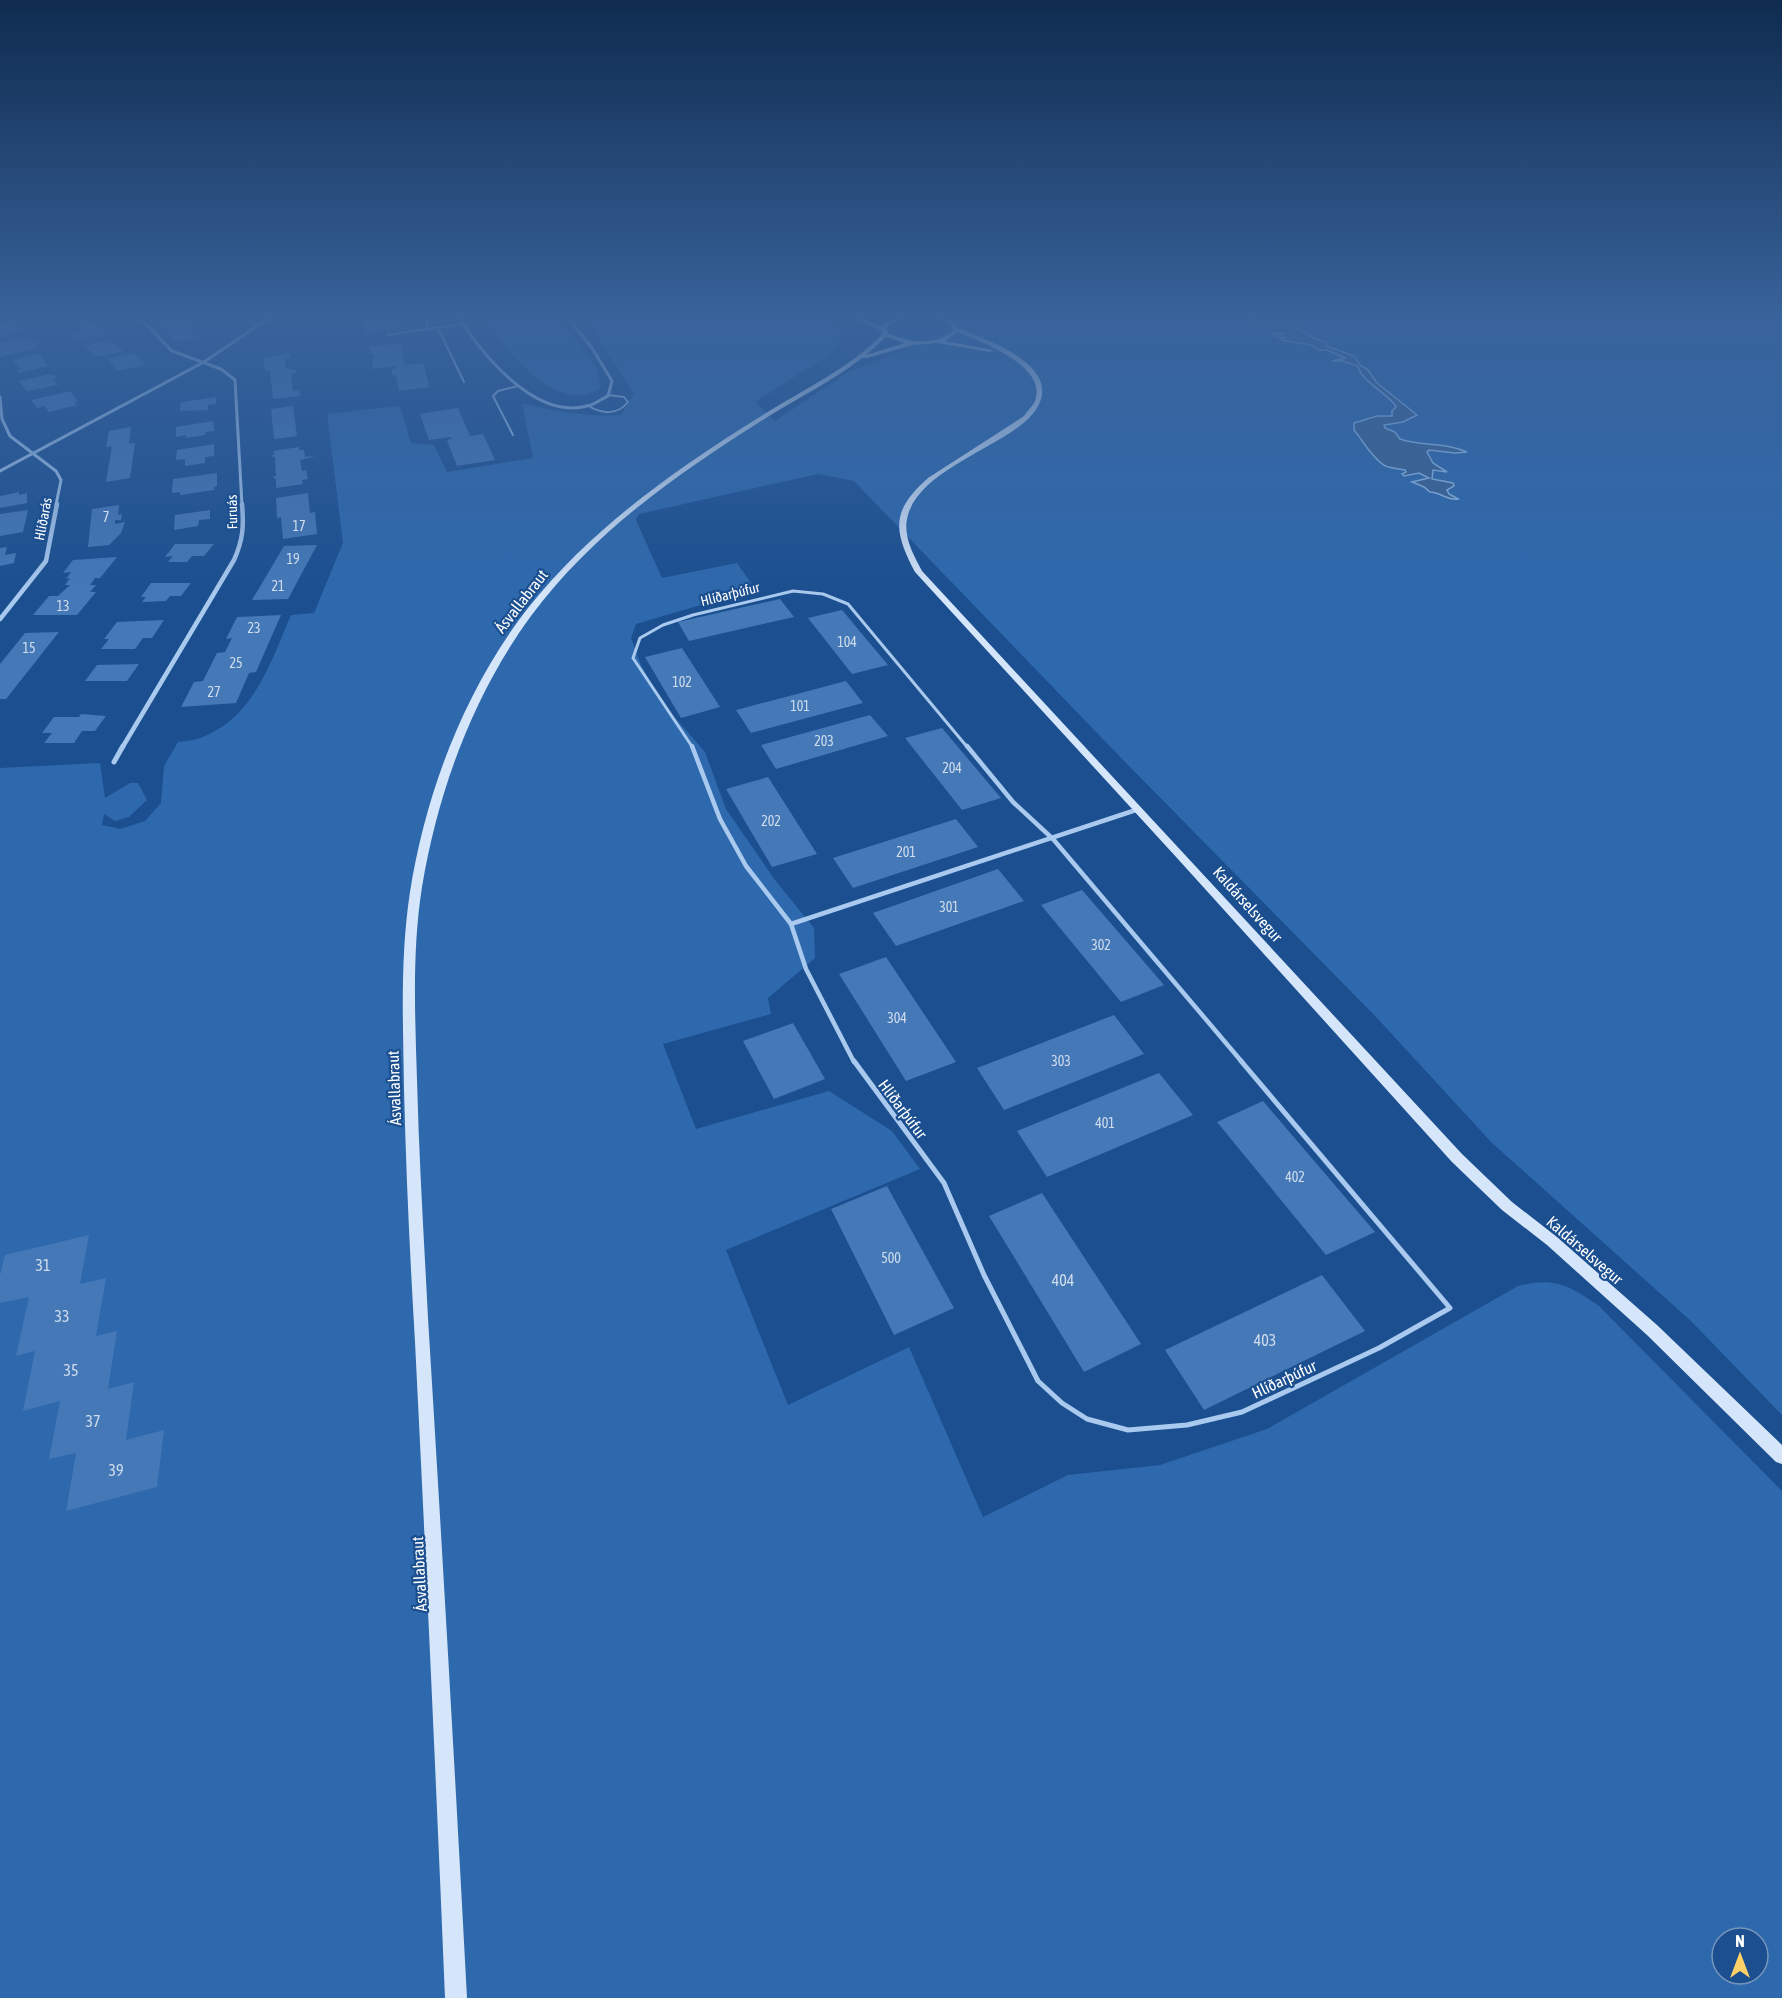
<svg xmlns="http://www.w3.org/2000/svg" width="1782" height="1998" font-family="'Asap Condensed',sans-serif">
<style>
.green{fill:#2e69ad;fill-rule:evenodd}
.water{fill:#3c6290;stroke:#9cc4f0;stroke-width:1.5}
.building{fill:#4478b7}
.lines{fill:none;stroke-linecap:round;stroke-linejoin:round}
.lane-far3{stroke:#a9c9ee;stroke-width:2}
.lane-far2{stroke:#a9c9ee;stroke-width:3}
.lane-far1{stroke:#a9c9ee;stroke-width:4.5}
.lane{stroke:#a9c9ee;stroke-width:5}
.street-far2{stroke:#a9c9ee;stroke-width:3}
.street-far1{stroke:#a9c9ee;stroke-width:4.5}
.street{stroke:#a9c9ee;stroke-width:5}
.secondary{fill:#d6e6fa;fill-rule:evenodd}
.labels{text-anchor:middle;stroke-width:4.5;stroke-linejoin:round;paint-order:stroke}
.far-street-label{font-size:14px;fill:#fff;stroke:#1b4f8f}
.number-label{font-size:14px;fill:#d0dded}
.street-label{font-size:16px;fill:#fff;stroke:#1b4f8f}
.near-number-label{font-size:16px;fill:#d0dded}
</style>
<rect width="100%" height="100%" fill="#1b4f8f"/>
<g class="green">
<path d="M483,318H559L598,370L600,388C559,418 504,348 483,318Z"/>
<path d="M586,318H827V321L842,334L832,353L755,402L775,421L850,371L909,349L965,318H1782V1415L1691,1321L1491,1142L1378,1019L1127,764L854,481L818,474L639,514L636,520L662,578L737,563L751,583L745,592L636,624L631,638L641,665L663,704L705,752L726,809L775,880L814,928L815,958L768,998L771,1014L663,1044L696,1129L829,1091L892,1131L920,1169L726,1250L788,1405L909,1347L983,1517L1068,1475L1160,1465L1267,1429L1518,1286C1556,1277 1568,1285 1599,1306L1782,1491V1998H0V768L100,763L105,798L130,783H138L147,800L129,817L115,821L104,814L102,825L120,829L145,821L161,803L164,766L178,742C187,741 197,740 205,736C255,715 271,661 291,615L314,613L343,543L327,414L400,406L411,443L434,445L447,472L533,458L522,403C556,412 587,417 621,415L634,394ZM1722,1938H1758V1974H1722Z"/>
</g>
<path class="water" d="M1247,318H1282L1315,339L1326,342V346L1354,356L1360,365L1368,370L1377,383L1417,415L1403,422L1384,425L1385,428L1395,432L1400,439C1423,447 1442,441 1467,452L1455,453L1429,450L1427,452L1433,463L1447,472L1433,470L1432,479L1453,483L1454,486L1447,490L1449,494L1458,499C1448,501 1440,492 1430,492L1424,487L1412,482L1429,478L1419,473L1404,476L1402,474L1406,472L1405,470C1397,468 1387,469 1381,463C1369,453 1363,441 1354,430V423L1377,416H1392V411L1396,407C1392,396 1361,382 1358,366L1342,361H1332L1345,358L1327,350H1319L1312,345L1281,340L1285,338L1275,337L1274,335L1284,334L1270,332L1267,327Z"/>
<g class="building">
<polygon points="156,318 184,320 191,326 186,327 200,338 175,341"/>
<polygon points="362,318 394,318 394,321 399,320 402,329 365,334"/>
<polygon points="16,322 24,331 0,337 0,324"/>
<polygon points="98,323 105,334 76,339 73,334 82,332 79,326"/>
<polygon points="29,337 32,341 36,340 39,344 35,345 38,348 0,357 0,343"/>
<polygon points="109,340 124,351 98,357 84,346"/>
<polygon points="401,343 405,365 424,363 429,387 399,391 396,376 393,377 391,369 395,369 395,366 373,369 372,359 375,358 374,354 371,354 370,347"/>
<polygon points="135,353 146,365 118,371 107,359"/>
<polygon points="290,353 290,359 285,359 286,368 296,370 297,373 291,374 293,391 299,390 300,396 273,399 270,371 265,371 263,358"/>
<polygon points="39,354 48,366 19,373 17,370 21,369 13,360"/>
<polygon points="46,375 53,375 57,378 53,379 58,385 27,391 19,381"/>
<polygon points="70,391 78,401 74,402 77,405 49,412 45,406 37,408 31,400"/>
<polygon points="216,397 216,404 208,405 208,410 180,411 181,402"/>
<polygon points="293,406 297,436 274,439 271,409"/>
<polygon points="458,408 470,436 483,434 495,460 457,466 447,440 452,439 451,437 429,440 420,414"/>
<polygon points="213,421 214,431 205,432 205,435 186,438 186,435 176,437 176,427"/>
<polygon points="131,427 129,444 135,443 130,478 106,482 112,446 106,447 109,431"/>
<polygon points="214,444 214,456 205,457 205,463 185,466 185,459 176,460 177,450"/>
<polygon points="299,447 299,450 304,450 305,457 313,456 313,457 300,460 302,471 306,470 308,479 302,480 303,484 276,488 276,479 272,477 276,476 275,457 270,456 275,454 273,451"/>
<polygon points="217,473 217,486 214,487 214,490 180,495 180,492 172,493 173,479"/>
<polygon points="19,492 19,495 27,493 27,503 0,508 0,496"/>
<polygon points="308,493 310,513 315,512 317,534 283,539 281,517 277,518 276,498"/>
<polygon points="119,505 118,515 122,514 121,520 115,520 115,524 125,522 121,533 109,545 88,547 92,509"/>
<polygon points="28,510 23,532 0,536 0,514"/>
<polygon points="210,510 210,519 199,520 198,526 174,530 175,515"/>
<polygon points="175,544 214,544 204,556 192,556 187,562 168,562 173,556 165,557"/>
<polygon points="317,545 288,599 252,600 284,546"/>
<polygon points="7,547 5,555 16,553 14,563 0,566 0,548"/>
<polygon points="117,557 100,578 95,578 90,585 96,585 90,592 96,592 77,615 33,615 49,596 58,596 70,585 65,585 70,578 66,579 71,572 63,573 73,560"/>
<polygon points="151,583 191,583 181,596 170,596 166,601 142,602 146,597 141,597"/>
<polygon points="780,599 794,617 689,641 678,622"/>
<polygon points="842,610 888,665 852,674 808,618"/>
<polygon points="281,615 256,672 249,673 236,703 181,707 194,682 203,681 217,653 225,652 232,638 226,639 237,617"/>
<polygon points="164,620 152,638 143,638 135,649 101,649 109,639 104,639 117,622"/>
<polygon points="59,632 6,699 0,699 0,664 25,633"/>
<polygon points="682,648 720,707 681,718 645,657"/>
<polygon points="139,664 127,681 85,681 97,665"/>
<polygon points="846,681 863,703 751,733 736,710"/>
<polygon points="81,714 106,716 95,731 82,731 74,743 44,743 52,733 42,733 54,717 79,717"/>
<polygon points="870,715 888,736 776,769 761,745"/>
<polygon points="942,728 1001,798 962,810 905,738"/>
<polygon points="768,777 817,854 772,867 726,789"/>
<polygon points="956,819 978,847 853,888 833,858"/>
<polygon points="998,869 1024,901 896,946 873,913"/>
<polygon points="1082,890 1164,985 1121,1002 1041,905"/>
<polygon points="886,957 956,1062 906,1081 839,974"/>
<polygon points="1114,1015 1144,1054 1004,1110 977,1068"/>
<polygon points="793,1023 825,1079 774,1099 743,1041"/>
<polygon points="1159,1073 1193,1115 1047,1177 1017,1131"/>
<polygon points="1263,1101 1375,1232 1326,1255 1217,1122"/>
<polygon points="887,1186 954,1308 894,1335 831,1209"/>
<polygon points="1042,1193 1141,1344 1084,1372 989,1216"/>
<polygon points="89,1235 80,1284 106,1278 96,1336 117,1331 108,1389 134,1382 126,1440 164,1430 157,1487 66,1511 76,1453 49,1459 60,1401 23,1411 35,1351 16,1356 29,1297 0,1303 0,1275 5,1255"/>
<polygon points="1322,1275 1365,1331 1204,1410 1165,1350"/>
</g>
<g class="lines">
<g class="lane-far3">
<polyline points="425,318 428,329"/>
<polyline points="438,328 464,382"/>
<polyline points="387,335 463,324"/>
<path d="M587,405C601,414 617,416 628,402L624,397L608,395"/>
<polyline points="513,435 493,396 498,391 518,386"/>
</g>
<polyline class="lane-far2" points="693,748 633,658 640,638 663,625 693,615 793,591 823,594 848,604 968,748"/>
<g class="lane-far1">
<polyline points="692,746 720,819 746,866 791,924 806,969 854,1062"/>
<polyline points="967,746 1013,802 1053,839 1242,1062"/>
<polyline points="791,924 1139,809"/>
</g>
<polyline class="lane" points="854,1061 944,1183 984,1275 1038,1381 1062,1403 1087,1419 1128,1430 1187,1425 1242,1412 1379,1348 1450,1308 1241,1061"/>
<g class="street-far2">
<polyline points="140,318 172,351 221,369 235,380 242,505"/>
<path d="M459,318C483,355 535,420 587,406C594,405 601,399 608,396L612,381L592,348L568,318"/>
<polyline points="0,397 2,419 10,436 56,471 61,480 56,505"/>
<polyline points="0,471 204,362 269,318"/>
</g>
<g class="street-far1">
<polyline points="0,619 46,561 57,504"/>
<path d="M122,748L234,560C243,540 244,526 242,504"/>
</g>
<polyline class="street" points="114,762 123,746"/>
<path class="secondary" d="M853,318H860L881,327L882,325L896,318H903L887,327L888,333C908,343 935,346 953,331L951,325L936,318H943L956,323L958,328C980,337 1005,346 1024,361C1046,378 1049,398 1028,419C996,449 920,471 908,515C902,535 913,554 922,571L1462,1154L1512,1202L1557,1237L1657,1325L1782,1445V1464L1776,1462L1647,1335L1547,1245L1502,1210L1452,1162L1177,858L915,572C893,530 891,511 928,478L1024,416C1027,411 1033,406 1035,401C1048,366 981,342 958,332L945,341L993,350L990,352L937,343L913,345L867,358H862C834,380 800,397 769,416C681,471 593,532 531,616C473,695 438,791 422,887C412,950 415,1016 417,1080C419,1159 424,1239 428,1318C442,1545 455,1771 467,1998H445C436,1779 426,1560 415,1342C410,1257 406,1173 404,1088C403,1023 400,957 410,892C426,791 465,689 528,608C591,529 673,471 758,418C798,392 850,369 882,334V331ZM886,337L905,343L866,355Z"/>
</g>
<linearGradient id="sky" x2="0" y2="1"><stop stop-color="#0f2b4f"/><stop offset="0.53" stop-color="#39639b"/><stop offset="1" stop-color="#39639b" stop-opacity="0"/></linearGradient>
<rect width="1782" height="597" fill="url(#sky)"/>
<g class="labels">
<g class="far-street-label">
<text transform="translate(232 512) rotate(-91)" y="5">Furuás</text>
<text transform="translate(43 519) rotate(-79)" y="5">Hlíðarás</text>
<text transform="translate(730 594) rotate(-14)" y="5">Hlíðarþúfur</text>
</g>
<g class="number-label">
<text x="106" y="522">7</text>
<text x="299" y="531">17</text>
<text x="293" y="564">19</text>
<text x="278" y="591">21</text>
<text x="63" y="611">13</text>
<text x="254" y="633">23</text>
<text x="847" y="647">104</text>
<text x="29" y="653">15</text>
<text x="236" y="668">25</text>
<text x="682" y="687">102</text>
<text x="214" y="697">27</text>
<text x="800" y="711">101</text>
<text x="824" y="746">203</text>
<text x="952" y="773">204</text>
<text x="771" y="826">202</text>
<text x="906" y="857">201</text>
<text x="949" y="912">301</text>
<text x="1101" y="950">302</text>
<text x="897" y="1023">304</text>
<text x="1061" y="1066">303</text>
<text x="1105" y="1128">401</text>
<text x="1295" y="1182">402</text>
<text x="891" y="1263">500</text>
</g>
<g class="street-label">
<text transform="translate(521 601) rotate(-52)" y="6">Ásvallabraut</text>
<text transform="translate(1248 904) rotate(48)" y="6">Kaldárselsvegur</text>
<text transform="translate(394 1088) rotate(-92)" y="6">Ásvallabraut</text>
<text transform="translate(903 1109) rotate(53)" y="6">Hlíðarþúfur</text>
<text transform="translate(1585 1250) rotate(41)" y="6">Kaldárselsvegur</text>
<text transform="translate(1284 1379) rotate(-25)" y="6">Hlíðarþúfur</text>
<text transform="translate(419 1574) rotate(-93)" y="6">Ásvallabraut</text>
</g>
<g class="near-number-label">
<text x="43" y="1271">31</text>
<text x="1063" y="1286">404</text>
<text x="62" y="1322">33</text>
<text x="1265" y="1346">403</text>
<text x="71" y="1376">35</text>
<text x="93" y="1427">37</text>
<text x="116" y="1476">39</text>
</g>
</g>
<g transform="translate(1740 1956)"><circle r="28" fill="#1b4f8f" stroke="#7695bc" stroke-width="1.5"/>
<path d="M0-4.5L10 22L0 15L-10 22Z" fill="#ffd166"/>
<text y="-9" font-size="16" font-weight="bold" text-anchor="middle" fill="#ffffff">N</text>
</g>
</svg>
